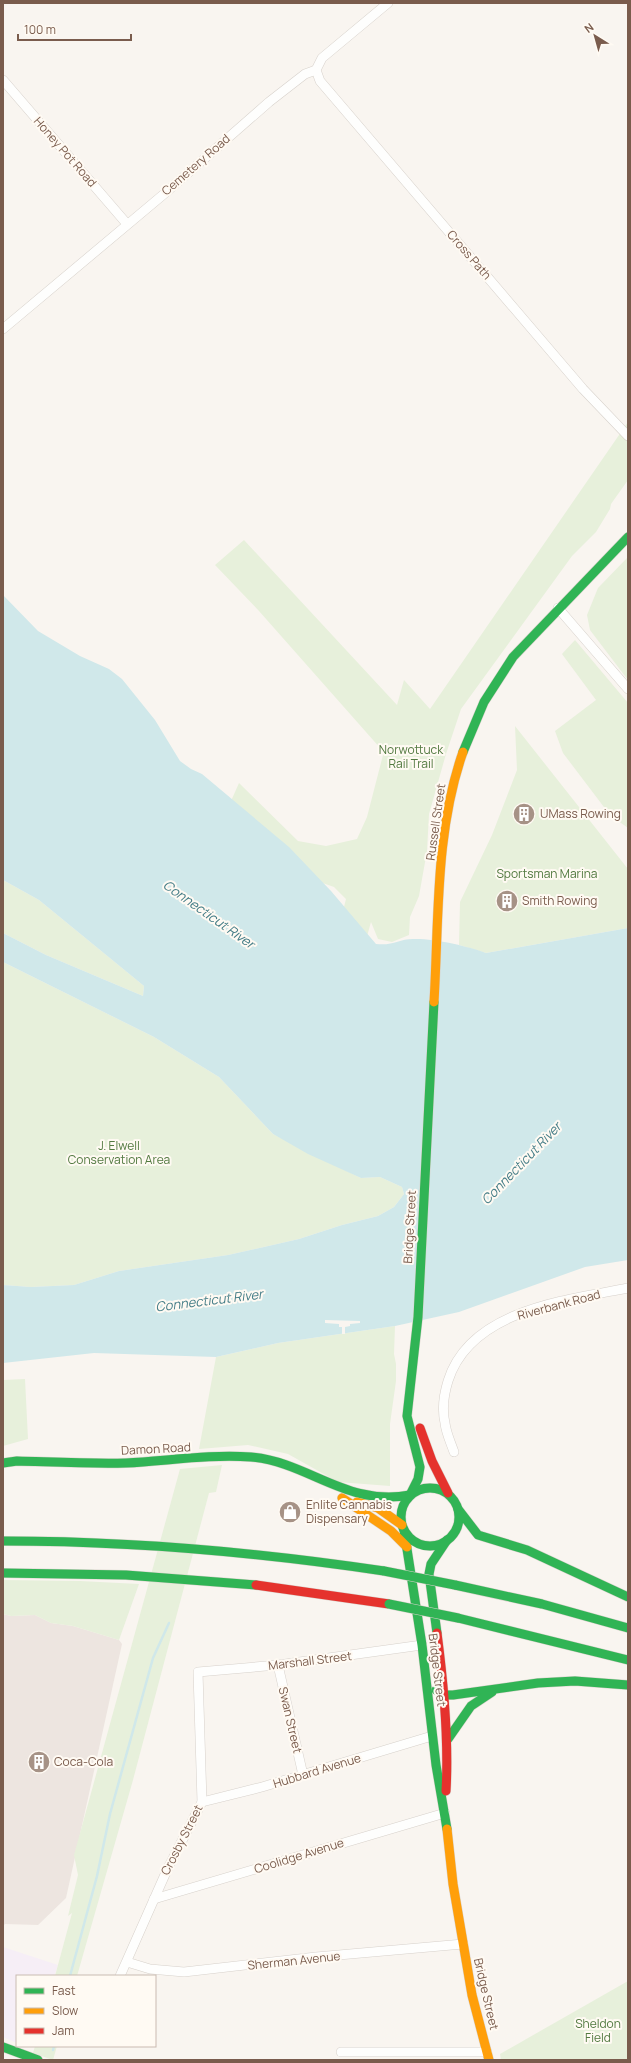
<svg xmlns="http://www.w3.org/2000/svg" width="631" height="2063" font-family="Manrope,sans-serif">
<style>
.industrial{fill:#ede5e0}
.education{fill:#f6eef6}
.green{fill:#e7f0db}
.water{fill:#d0e8ea}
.pier{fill:#f9f5f0}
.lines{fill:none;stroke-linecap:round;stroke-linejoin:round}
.stream{stroke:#d0e8ea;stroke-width:2.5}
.street-casing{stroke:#d7d1cb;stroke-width:10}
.fast-casing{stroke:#d9d2cb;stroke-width:10}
.slow-casing{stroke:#d9d2cb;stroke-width:10}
.jam-casing{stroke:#d9d2cb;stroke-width:10}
.street{stroke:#fefefd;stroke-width:9}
.fast{stroke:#30b455;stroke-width:9}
.slow{stroke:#ff9f0a;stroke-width:9}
.jam{stroke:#e5322d;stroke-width:9}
.fast-bridge-casing{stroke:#dad1cc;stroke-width:10;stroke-linecap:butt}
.fast-bridge{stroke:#30b455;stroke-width:9}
.labels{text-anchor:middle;stroke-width:4;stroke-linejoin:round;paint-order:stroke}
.street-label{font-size:12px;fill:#7a5c4d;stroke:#fffaf3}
.park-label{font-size:12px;fill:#537a41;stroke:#fffaf3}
.poi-label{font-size:12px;fill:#7a5c4d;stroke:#fffaf3;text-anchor:start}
.water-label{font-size:13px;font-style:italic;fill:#437c86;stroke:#fffaf3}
</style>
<rect width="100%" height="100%" fill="#f9f5f0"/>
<polygon class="industrial" points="3,1614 11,1616 35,1615 51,1623 73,1626 119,1640 122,1644 66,1898 38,1925 5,1924 3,1926"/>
<polygon class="education" points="3,1947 58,1965 54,1976 17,1976 17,2043 3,2037"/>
<g class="green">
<polygon points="628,422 628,480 611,504 610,509 596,532 572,556 461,709 446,754 429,814 427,851 419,896 410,917 409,935 392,942 378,939 371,922 338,1040 313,1029 346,899 334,887 314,880 231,801 239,783 298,841 326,846 357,839 367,817 383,755 381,749 259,611 215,565 244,540 397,705 404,680 430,709"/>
<polygon points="628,557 628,680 590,630 587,615 598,588"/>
<polygon points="575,640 628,703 628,828 610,815 563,753 555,731 596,700 562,654"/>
<polygon points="515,726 628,869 628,928 486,953 459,945 460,902 492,835 517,770"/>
<polygon points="3,880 39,900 144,986 143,996 46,955 3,933"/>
<polygon points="3,962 154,1037 219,1077 273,1134 361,1178 380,1177 402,1187 404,1194 394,1207 378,1216 342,1225 299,1239 228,1255 119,1271 74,1285 31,1287 3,1285"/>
<polygon points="395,1326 394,1354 396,1364 396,1381 390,1424 390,1486 338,1482 288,1454 248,1445 199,1449 216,1357 278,1343"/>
<polygon points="25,1379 28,1439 3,1446 3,1380"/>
<polygon points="222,1465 216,1492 209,1493 133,1780 77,1976 55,1976 72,1913 68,1916 78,1875 74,1855 180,1469"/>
<polygon points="3,1580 80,1581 139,1584 119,1640 73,1626 51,1623 35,1615 11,1616 3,1614"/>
<polygon points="628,1981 628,2060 501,2060 500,2054"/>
<polygon points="35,2046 57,2046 53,2060 33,2053"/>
</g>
<path class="water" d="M3,595L38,631L80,656L109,669L122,679L155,720L180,761L191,769L202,774L289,847L331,891L376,944C393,946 399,939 413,939C432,938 468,946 486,953L628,928V1260L585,1267L459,1312L395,1326L278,1343L216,1357L94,1353L3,1363V1285L31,1287L74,1285L119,1271L228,1255L299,1239L342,1225L378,1216L394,1207L404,1194L402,1187L380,1177L361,1178L308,1154L273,1134L219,1077L154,1037L3,962V933L46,955L143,996L144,986L39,900L3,880Z"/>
<polygon class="pier" points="325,1320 360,1321 360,1323 350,1324 350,1326 345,1327 345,1334 342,1334 342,1327 339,1327 339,1324 325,1323"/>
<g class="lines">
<g class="stream">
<polyline points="70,1976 97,1876 110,1814 153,1658 169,1623"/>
<polyline points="53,2050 54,2046"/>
</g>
<g class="street-casing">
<g id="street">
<polyline points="388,3 322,58 316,70 320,81 583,389 628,436"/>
<polyline points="3,80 127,224"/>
<polyline points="3,329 164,194 269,102 305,74 316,70"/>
<polyline points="558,608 628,689"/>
<path d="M454,1452C451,1443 446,1433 445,1423C442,1410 444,1394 448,1381C470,1310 566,1300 628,1288"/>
<polyline points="278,1665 303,1775"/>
<polyline points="202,1802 262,1787 432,1736"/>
<polyline points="154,1899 445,1813"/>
<polyline points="127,1962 150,1969 184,1972 316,1957 463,1944"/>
<polyline points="120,1976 167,1870 202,1802 198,1672 278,1665 422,1645"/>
<polyline points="341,2052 487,2052"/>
</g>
</g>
<g class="fast-casing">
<g id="fast">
<polyline points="463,752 484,702 513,657 628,537"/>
<path d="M3,1463L17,1461C53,1462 90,1464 126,1463C167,1461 209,1454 251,1457C309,1462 346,1507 410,1495"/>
<circle cx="430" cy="1517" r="29"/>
<polyline points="410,1495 418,1479 420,1467 407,1416 418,1317 434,1002"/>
<polyline points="458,1509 478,1535 527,1550 628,1597"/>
<polyline points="404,1530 422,1645 436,1765 447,1829"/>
<path d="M3,1541C131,1541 257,1552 384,1571"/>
<polyline points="3,1573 126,1575 256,1585"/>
<polyline points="455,1585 542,1604 628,1628"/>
<polyline points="458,1618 628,1660"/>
<polyline points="437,1633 429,1574 431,1564 447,1540"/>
<polyline points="436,1690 445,1695 453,1695 538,1683 575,1681 628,1685"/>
<polyline points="448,1739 471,1706 492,1692"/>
<polyline points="3,2047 38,2060"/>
</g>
</g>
<g class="slow-casing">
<g id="slow">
<path d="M434,1002C439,919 435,831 463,752"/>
<polyline points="342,1498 391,1531 407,1547"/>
<polyline points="357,1502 378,1508 402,1525"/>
<polyline points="447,1829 453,1884 472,1995 489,2060"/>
</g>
</g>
<g class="jam-casing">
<g id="jam">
<polyline points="420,1428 432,1461 448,1493"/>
<polyline points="256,1585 389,1604"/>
<path d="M437,1633C444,1686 449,1738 446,1791"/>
</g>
</g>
<use href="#street" class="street"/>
<use href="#fast" class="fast"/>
<use href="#slow" class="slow"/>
<use href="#jam" class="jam"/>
<g class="fast-bridge-casing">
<g id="fast-bridge">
<polyline points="384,1571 455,1585"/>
<polyline points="389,1604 458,1618"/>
</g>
</g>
<use href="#fast-bridge" class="fast-bridge"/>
</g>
<defs>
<g id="building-disc" transform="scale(1.15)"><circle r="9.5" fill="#a69286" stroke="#fffaf3"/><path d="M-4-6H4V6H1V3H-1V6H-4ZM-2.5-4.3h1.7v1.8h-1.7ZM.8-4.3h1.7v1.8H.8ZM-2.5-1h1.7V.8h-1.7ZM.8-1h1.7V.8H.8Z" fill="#fff"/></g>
<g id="shop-disc" transform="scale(1.15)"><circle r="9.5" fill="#a69286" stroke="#fffaf3"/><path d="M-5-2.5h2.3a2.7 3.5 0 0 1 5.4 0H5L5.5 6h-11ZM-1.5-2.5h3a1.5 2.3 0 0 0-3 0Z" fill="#fff"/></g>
</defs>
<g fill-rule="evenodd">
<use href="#building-disc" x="524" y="814"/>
<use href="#building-disc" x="507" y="901"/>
<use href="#shop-disc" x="290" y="1512"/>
<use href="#building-disc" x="39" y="1762"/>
</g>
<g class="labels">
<g class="street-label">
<text transform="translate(65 152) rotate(49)" y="4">Honey Pot Road</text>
<text transform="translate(196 165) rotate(-41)" y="4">Cemetery Road</text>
<text transform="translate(469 255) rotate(49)" y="4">Cross Path</text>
<text transform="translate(436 822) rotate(-82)" y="4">Russell Street</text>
<text transform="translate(410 1227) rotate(-87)" y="4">Bridge Street</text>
<text transform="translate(559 1305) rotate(-15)" y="4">Riverbank Road</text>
<text transform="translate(156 1449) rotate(-3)" y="4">Damon Road</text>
<text transform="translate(310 1661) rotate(-7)" y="4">Marshall Street</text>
<text transform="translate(437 1670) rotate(83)" y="4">Bridge Street</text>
<text transform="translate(290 1720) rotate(77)" y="4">Swan Street</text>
<text transform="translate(317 1771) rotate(-17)" y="4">Hubbard Avenue</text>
<text transform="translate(182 1840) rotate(-63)" y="4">Crosby Street</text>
<text transform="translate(299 1856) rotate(-17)" y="4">Coolidge Avenue</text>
<text transform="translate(294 1961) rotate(-6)" y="4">Sherman Avenue</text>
<text transform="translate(486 1994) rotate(77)" y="4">Bridge Street</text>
</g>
<g class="park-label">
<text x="411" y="754">Norwottuck<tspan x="411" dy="14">Rail Trail</tspan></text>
<text x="547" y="878">Sportsman Marina</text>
<text x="119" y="1150">J. Elwell<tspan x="119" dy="14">Conservation Area</tspan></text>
<text x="598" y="2028">Sheldon<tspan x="598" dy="14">Field</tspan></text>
</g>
<g class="poi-label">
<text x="540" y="818">UMass Rowing</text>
<text x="522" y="905">Smith Rowing</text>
<text x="306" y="1509">Enlite Cannabis<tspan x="306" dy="14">Dispensary</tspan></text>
<text x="54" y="1766">Coca-Cola</text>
</g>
<g class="water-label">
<text transform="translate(209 914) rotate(35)" y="5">Connecticut River</text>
<text transform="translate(521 1163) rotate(-46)" y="5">Connecticut River</text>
<text transform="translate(209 1300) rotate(-7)" y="5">Connecticut River</text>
</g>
</g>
<rect width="631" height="2063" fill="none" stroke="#7a5c4d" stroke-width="8"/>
<rect x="16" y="1975" width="140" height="72" fill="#fffaf3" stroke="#cabbb1"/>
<rect x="24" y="1988" width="20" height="6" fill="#30b455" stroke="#cabbb1"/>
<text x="52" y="1995" font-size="12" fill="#7a5c4d">Fast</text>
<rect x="24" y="2008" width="20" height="6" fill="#ff9f0a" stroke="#cabbb1"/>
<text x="52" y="2015" font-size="12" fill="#7a5c4d">Slow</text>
<rect x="24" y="2028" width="20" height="6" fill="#e5322d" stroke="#cabbb1"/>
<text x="52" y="2035" font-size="12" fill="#7a5c4d">Jam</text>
<g transform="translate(595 36) rotate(323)" stroke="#fffaf3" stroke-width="3" paint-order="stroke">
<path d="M0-3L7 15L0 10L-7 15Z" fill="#7a5c4d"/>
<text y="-6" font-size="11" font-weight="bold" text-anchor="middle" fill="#7a5c4d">N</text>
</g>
<path d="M18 34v6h113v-6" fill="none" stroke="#7a5c4d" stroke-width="2"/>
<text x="24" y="34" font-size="12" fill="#7a5c4d" stroke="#fffaf3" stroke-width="3" paint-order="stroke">100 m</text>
</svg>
